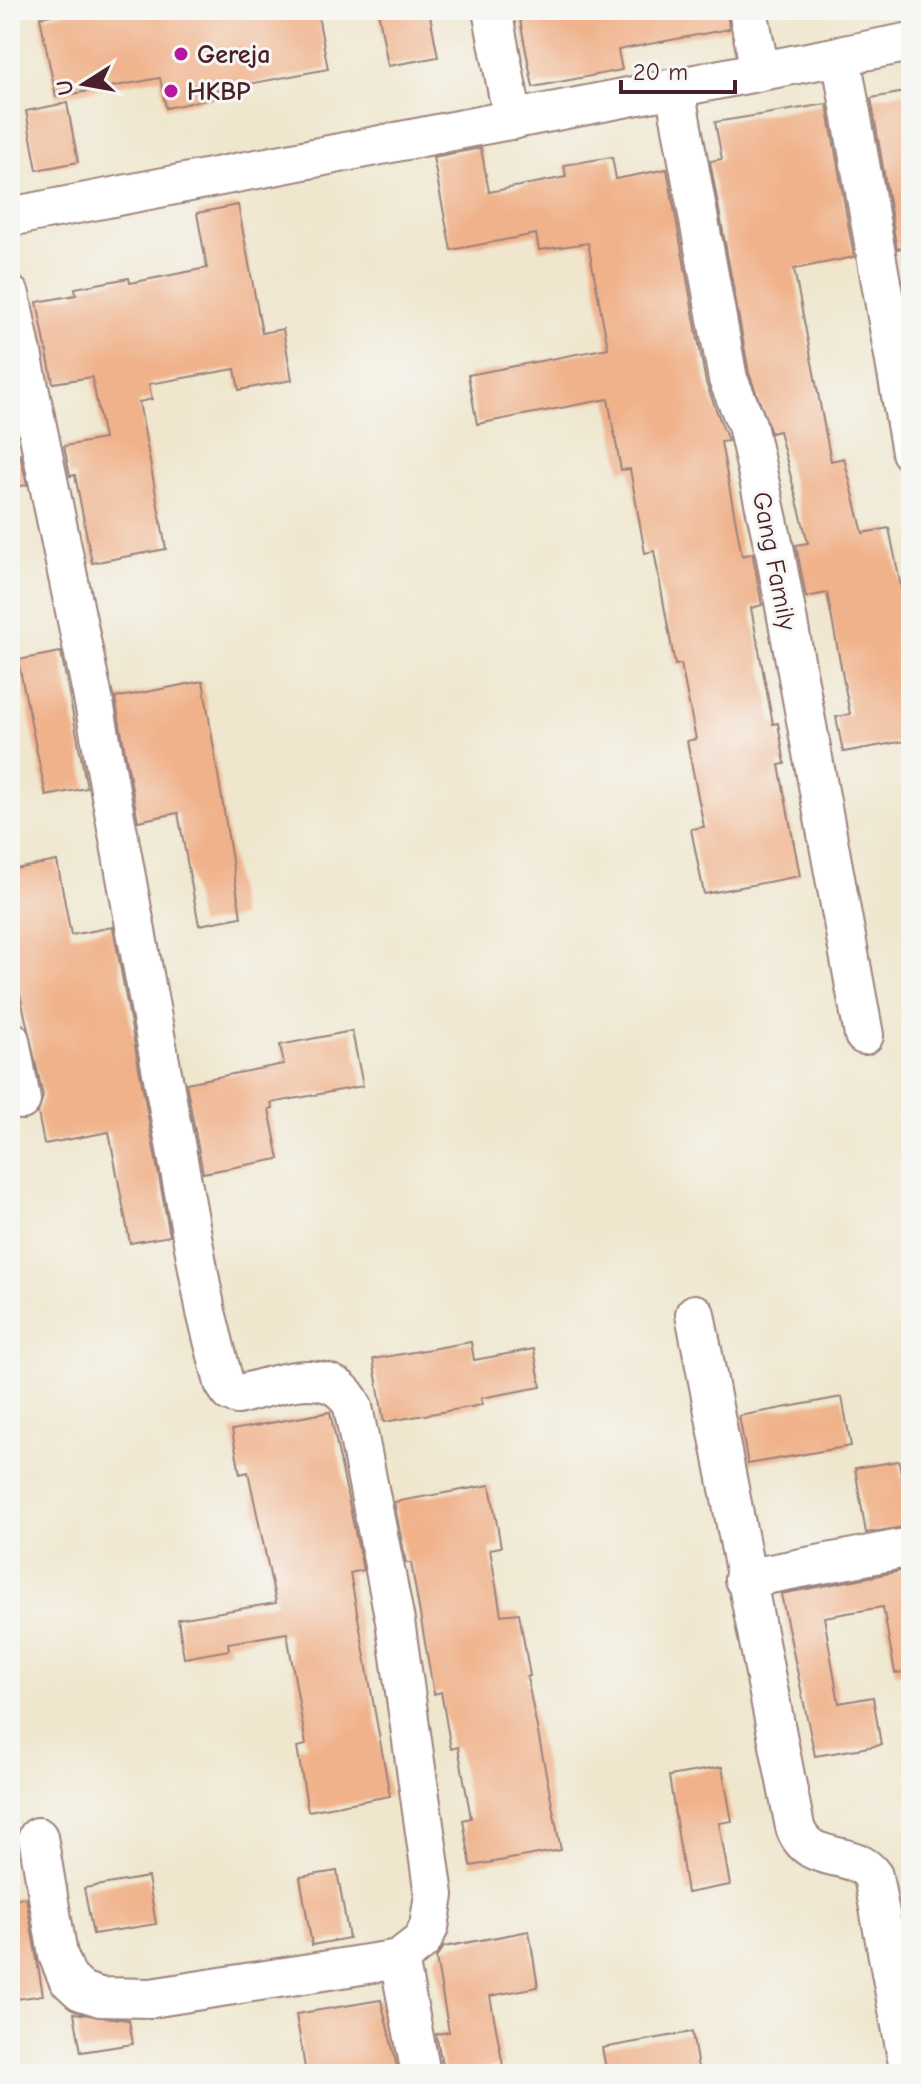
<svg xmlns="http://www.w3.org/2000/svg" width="921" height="2084" font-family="'Comic Neue',sans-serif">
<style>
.building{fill:#f0b28b}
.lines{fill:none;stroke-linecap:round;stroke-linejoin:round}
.street-casing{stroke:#9c827c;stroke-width:42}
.street{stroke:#fff;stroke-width:38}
.poi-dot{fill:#b5179e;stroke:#f6f6f2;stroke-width:3}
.labels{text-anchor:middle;stroke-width:6;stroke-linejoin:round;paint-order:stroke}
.poi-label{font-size:26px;font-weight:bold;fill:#4a1f2b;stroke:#f6f6f2;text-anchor:start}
.street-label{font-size:26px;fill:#4a1f2b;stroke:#f6f6f2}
</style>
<rect width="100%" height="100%" fill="#f6f6f2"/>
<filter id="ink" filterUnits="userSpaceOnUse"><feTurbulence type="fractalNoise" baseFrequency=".0125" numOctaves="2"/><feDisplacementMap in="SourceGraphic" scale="16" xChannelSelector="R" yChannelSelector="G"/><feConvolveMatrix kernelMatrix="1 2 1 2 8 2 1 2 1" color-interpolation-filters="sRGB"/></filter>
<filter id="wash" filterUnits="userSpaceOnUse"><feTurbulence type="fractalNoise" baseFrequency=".006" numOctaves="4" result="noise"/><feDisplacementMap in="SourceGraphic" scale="32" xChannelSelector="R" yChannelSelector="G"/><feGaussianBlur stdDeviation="1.8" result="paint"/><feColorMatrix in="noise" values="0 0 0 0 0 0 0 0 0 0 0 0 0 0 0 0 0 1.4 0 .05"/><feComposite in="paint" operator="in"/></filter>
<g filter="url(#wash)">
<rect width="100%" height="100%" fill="#efe6cd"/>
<g id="blocks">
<g class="building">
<polygon points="78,10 317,10 328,69 212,91 214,98 166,108 160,78 56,97 40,17"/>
<polygon points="378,10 429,10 438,57 388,66"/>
<polygon points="518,10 727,10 729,29 618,50 622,70 533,87"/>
<polygon points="911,91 911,246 897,249 871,98"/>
<polygon points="67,103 78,162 37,170 26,111"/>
<polygon points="827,104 854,257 794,269 831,461 844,458 863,533 889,528 911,636 911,740 843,752 836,717 850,714 827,593 806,597 796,545 808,543 779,431 771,433 749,373 710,161 722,159 715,122"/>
<polygon points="481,148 489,192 566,177 564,165 612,157 616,179 667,169 706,383 728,441 721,442 742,556 753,553 753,556 762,605 751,608 773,724 778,723 785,764 779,765 800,876 704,894 691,829 704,827 687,741 696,739 681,664 675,665 654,551 645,553 630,469 621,470 608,399 477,424 468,375 608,348 588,243 539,250 536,234 451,250 433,157"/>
<polygon points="238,205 262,333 283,329 292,380 239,390 235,369 149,384 152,399 139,402 166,549 92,563 75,475 70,476 64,446 104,439 92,377 53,383 37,302 76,295 75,288 129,278 130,283 207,268 197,213"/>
<polygon points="20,454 27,485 10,488 10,456"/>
<polygon points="61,652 87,788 46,796 18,660"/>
<polygon points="203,681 241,917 199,925 178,813 138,821 115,698"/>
<polygon points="57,861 71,935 113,927 170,1236 130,1243 109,1132 44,1144 38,1113 43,1096 10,950 10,870"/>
<polygon points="352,1031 363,1086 271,1103 273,1108 269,1109 279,1159 203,1173 186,1083 284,1064 280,1045"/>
<polygon points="471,1342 474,1360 534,1349 541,1387 481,1398 482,1405 384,1422 373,1359"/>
<polygon points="842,1397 851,1446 748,1464 739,1416"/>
<polygon points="330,1412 363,1570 350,1573 390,1796 308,1811 297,1747 306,1745 287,1633 228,1643 229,1650 184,1658 178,1619 276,1603 248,1472 240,1474 232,1430"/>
<polygon points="899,1461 910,1526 866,1533 855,1468"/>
<polygon points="490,1485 501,1547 490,1549 501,1615 519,1613 530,1676 527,1677 561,1850 471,1866 463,1820 471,1818 458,1747 451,1749 441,1692 434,1694 411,1563 406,1563 394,1502"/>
<polygon points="911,1569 911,1672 895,1673 883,1607 824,1617 839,1703 873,1697 881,1745 815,1756 781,1594"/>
<polygon points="722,1767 732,1821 719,1823 730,1885 687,1893 669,1776"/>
<polygon points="337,1871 349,1938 312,1945 300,1877"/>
<polygon points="148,1877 156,1924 93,1934 84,1888"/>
<polygon points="26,1897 43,1995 10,2000 10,1899"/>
<polygon points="529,1931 538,1987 490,1996 503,2066 444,2074 436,2034 449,2032 436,1958 444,1947"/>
<polygon points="381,2000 398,2071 306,2074 296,2014"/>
<polygon points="74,2013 129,2020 133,2044 81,2052"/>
<polygon points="692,2032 699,2074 607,2074 602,2048"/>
</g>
</g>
</g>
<g filter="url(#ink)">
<use href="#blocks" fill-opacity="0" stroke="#9c827c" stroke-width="2"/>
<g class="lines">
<g class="street-casing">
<g id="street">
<polyline points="492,10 513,120"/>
<polyline points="748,10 760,71"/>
<polyline points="841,56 911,452"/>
<polyline points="675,89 728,379 747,425 775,552 864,1035"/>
<polyline points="10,217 911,42"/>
<path d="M10,295L95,708L206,1312L224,1383L230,1392L237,1395C275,1386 333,1361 353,1407L395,1621L434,1895L429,1927L422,1941L399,1959L151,1998L100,1997L81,1991L68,1979L58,1955L38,1837"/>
<polyline points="10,1040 21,1100"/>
<path d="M695,1314L795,1827C808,1867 853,1847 873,1876L910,2074"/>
<polyline points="744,1579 911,1547"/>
<polyline points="399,1959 421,2074"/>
</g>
</g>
<use href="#street" class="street"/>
</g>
</g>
<g class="poi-dot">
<circle cx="181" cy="54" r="8"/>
<circle cx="171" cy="91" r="8"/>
</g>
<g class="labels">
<g class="poi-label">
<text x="197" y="63">Gereja</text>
<text x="187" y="100">HKBP</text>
</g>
<g class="street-label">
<text transform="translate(775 561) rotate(79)" y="9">Gang Family</text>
</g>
</g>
<rect width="921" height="2084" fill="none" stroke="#f6f6f2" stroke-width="40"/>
<g transform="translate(84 84) rotate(259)" stroke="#f6f6f2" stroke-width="6" paint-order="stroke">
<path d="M0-6L14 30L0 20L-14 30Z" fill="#4a1f2b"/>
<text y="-12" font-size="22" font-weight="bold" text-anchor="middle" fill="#4a1f2b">U</text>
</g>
<path d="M621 80v12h114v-12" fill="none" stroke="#4a1f2b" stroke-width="4"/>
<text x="633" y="80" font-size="24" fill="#4a1f2b" stroke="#f6f6f2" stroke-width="6" paint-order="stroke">20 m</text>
</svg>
